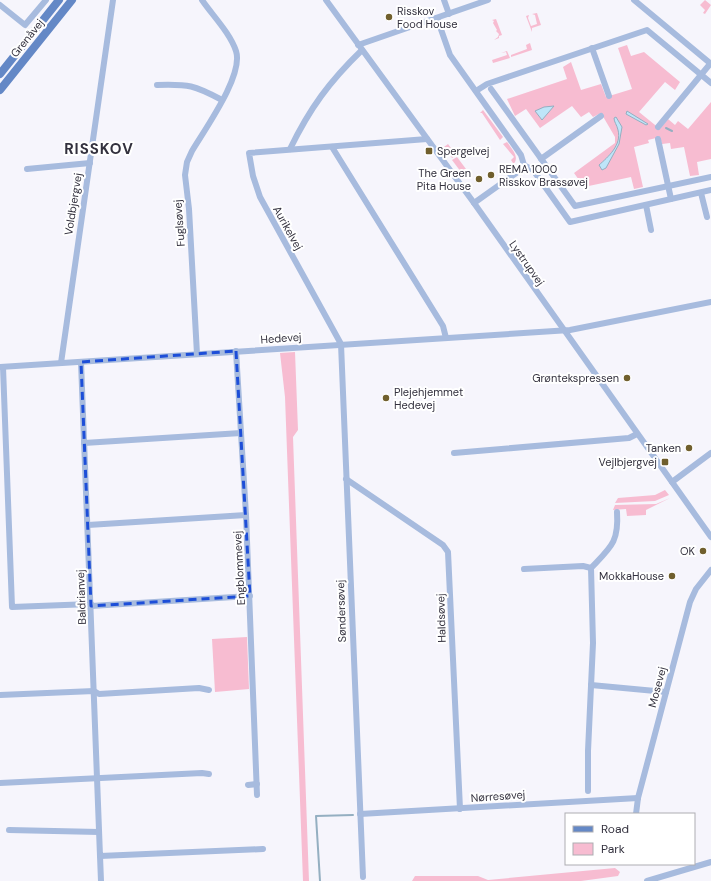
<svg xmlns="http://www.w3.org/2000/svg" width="711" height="881" font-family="'DM Sans',sans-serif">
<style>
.green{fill:#f7bcd1}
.water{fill:#bee5f9;stroke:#94afc1}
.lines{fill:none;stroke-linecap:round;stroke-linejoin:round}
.stream{stroke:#94afc1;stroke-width:2}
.minor{stroke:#a7bbde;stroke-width:6}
.major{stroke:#6488c6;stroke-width:8}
.marked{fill:none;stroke:#1d4ed8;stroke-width:3;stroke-dasharray:8 5;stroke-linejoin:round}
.poi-dot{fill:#705f2d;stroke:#fff;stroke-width:1.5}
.labels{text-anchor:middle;stroke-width:4;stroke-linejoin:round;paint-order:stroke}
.poi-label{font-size:11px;fill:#33313e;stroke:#fff;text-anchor:end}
.street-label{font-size:11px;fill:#33313e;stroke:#fff}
.district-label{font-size:15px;font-weight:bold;letter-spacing:1px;fill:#33313e;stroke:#fff}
</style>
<rect width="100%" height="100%" fill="#f6f5fc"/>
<g class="green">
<polygon points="705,0 711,5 705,14 703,13 705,10 700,5"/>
<polygon points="537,13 541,25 532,28 532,32 526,16 529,15 528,18 531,26 537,24 535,15 532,14"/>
<polygon points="496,19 502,35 499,36 499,38 494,40 498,37 499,34 496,31 497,30 493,23 494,21 492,20"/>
<polygon points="530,43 532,50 511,57 511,55 527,49 526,45"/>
<polygon points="627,45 631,56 644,52 680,82 675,90 665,82 639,112 660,129 668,119 675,125 678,121 688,129 711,102 711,159 697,162 699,175 690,176 684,147 671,149 670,143 662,144 660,137 648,140 649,143 634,147 643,187 634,189 631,177 584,187 574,173 615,143 615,137 601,113 593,117 589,112 581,117 572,106 540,128 526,109 515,116 507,99 567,79 563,67 571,62 581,90 601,84 606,97 632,89 618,48"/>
<polygon points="507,51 510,58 493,63 492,60 507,55 506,52 501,53"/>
<polygon points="483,110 503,137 500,140 482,113 480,113"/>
<path d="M507,142C519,158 520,161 503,173L502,171L513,163L511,160L514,157L503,144Z"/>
<polygon points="448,144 456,155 452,158 444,147"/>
<polygon points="457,157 466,169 461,172 452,160"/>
<polygon points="295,352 298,430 293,437 309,881 303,881 285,397 280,353"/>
<polygon points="665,490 669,495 655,501 615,503 618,498 655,495"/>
<polygon points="670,498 646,510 646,515 627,516 626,509 613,510 615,505 656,504"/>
<polygon points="247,637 249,689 215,692 212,639"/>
<polygon points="615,868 620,872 618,876 581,881 412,881 415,876 478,876 488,880"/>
</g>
<g class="water">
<polygon points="554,106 542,120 535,111 544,107"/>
<polygon points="627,111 648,124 646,125 626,114"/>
<path d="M616,117L622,127L619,144L606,168L602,170L599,165C608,157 622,145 618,130C617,125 614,122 614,118Z"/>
</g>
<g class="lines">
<g class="stream">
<polyline points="666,128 672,131"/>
<polyline points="320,881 316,816 353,815"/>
</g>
<g class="minor">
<polyline points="326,0 474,203 711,537"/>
<polyline points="444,0 449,14"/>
<polyline points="634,0 711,64"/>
<polyline points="0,5 25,25 46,0"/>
<polyline points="437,18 450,55 521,155 524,165"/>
<polyline points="358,45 488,0"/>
<polyline points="592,48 609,96"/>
<path d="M157,85C189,84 194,85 222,100"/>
<polyline points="491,89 575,206 711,177"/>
<polyline points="476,91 487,84 647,30 711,83"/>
<polyline points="658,127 710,64"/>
<polyline points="658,139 671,199"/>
<polyline points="332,147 443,326 446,338"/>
<path d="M290,149C310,108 329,82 362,50"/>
<polyline points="541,159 601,116"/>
<polyline points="524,165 533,170 570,222 711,190"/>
<polyline points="27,169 90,163"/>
<polyline points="701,193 707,217"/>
<polyline points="474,203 519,171 524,165"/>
<polyline points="646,205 651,230"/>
<polyline points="236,351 246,515 257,795"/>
<path d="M197,354L189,209L185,175L187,162L192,151C205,129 244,75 236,51C230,33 213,16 202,0"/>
<polyline points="81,362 100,856 263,849"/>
<polyline points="61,363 113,0"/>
<polyline points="0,367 570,330 711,302"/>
<polyline points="3,367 12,607 91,604"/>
<polyline points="84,443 241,433"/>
<polyline points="454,453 629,438 637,434"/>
<polyline points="346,479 443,545 448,552 460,809"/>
<polyline points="672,482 711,453"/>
<polyline points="88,525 246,515"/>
<path d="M524,569L583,566L591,568C611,547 619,542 617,512"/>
<polyline points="91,606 250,596"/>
<polyline points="591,685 666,692"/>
<polyline points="0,695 94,691 99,694 199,688 209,690"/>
<polyline points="0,783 202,773 209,774"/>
<polyline points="248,785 257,784"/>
<polyline points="588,791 588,751 593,643 591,568"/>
<polyline points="360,814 638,798"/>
<polyline points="636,814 638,798 690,602 696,589 711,570"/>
<polyline points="9,830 99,832"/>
<polyline points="100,856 101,881"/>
<polyline points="363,877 341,344 260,197 253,176 249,153 427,139"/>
<polyline points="647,881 711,862"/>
</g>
<g class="major">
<polyline points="0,74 59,0"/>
<polyline points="0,90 72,0"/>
</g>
</g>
<path class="marked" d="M236,351L250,596L91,606L81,362Z"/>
<g class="poi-dot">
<circle cx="389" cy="17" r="4"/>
<rect x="425" y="147" width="8" height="8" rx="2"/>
<circle cx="491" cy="175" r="4"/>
<circle cx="479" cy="179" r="4"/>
<circle cx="627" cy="378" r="4"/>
<circle cx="386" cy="398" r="4"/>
<circle cx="689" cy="448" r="4"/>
<rect x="661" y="458" width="8" height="8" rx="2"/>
<circle cx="703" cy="551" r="4"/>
<circle cx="672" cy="576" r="4"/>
</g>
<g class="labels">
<g class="poi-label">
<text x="397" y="15" text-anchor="start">Risskov<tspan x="397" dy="13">Food House</tspan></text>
<text x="437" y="155" text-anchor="start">Spergelvej</text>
<text x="499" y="173" text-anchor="start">REMA 1000<tspan x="499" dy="13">Risskov Brassøvej</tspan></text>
<text x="471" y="177">The Green<tspan x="471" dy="13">Pita House</tspan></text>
<text x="619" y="382">Grøntekspressen</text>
<text x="394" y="396" text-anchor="start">Plejehjemmet<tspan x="394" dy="13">Hedevej</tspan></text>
<text x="681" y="452">Tanken</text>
<text x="657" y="466">Vejlbjergvej</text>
<text x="695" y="555">OK</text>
<text x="664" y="580">MokkaHouse</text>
</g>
<g class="street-label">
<text transform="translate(27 38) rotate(-51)" y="4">Grenåvej</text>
<text transform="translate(73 204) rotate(-81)" y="4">Voldbjergvej</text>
<text transform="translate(179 223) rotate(-94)" y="4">Fuglsøvej</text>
<text transform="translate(288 228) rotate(61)" y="4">Aurikelvej</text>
<text transform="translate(527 263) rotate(55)" y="4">Lystrupvej</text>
<text transform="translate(281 338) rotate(-4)" y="4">Hedevej</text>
<text transform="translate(239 568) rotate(-93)" y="4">Engblommevej</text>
<text transform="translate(81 597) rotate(-92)" y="4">Baldrianvej</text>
<text transform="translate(341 611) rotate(-92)" y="4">Søndersøvej</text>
<text transform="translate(441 618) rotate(-92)" y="4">Haldsøvej</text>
<text transform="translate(657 687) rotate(-75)" y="4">Mosevej</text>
<text transform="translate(498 796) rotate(-4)" y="4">Nørresøvej</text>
</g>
<g class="district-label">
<text x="99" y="154">RISSKOV</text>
</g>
</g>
<rect x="565" y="813" width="130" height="52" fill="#ffffff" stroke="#adadb2"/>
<rect x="573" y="826" width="20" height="6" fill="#6488c6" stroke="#adadb2"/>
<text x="601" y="833" font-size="12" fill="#33313e">Road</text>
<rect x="573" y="843" width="20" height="12" fill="#f7bcd1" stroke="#adadb2"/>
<text x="601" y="853" font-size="12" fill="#33313e">Park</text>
</svg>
